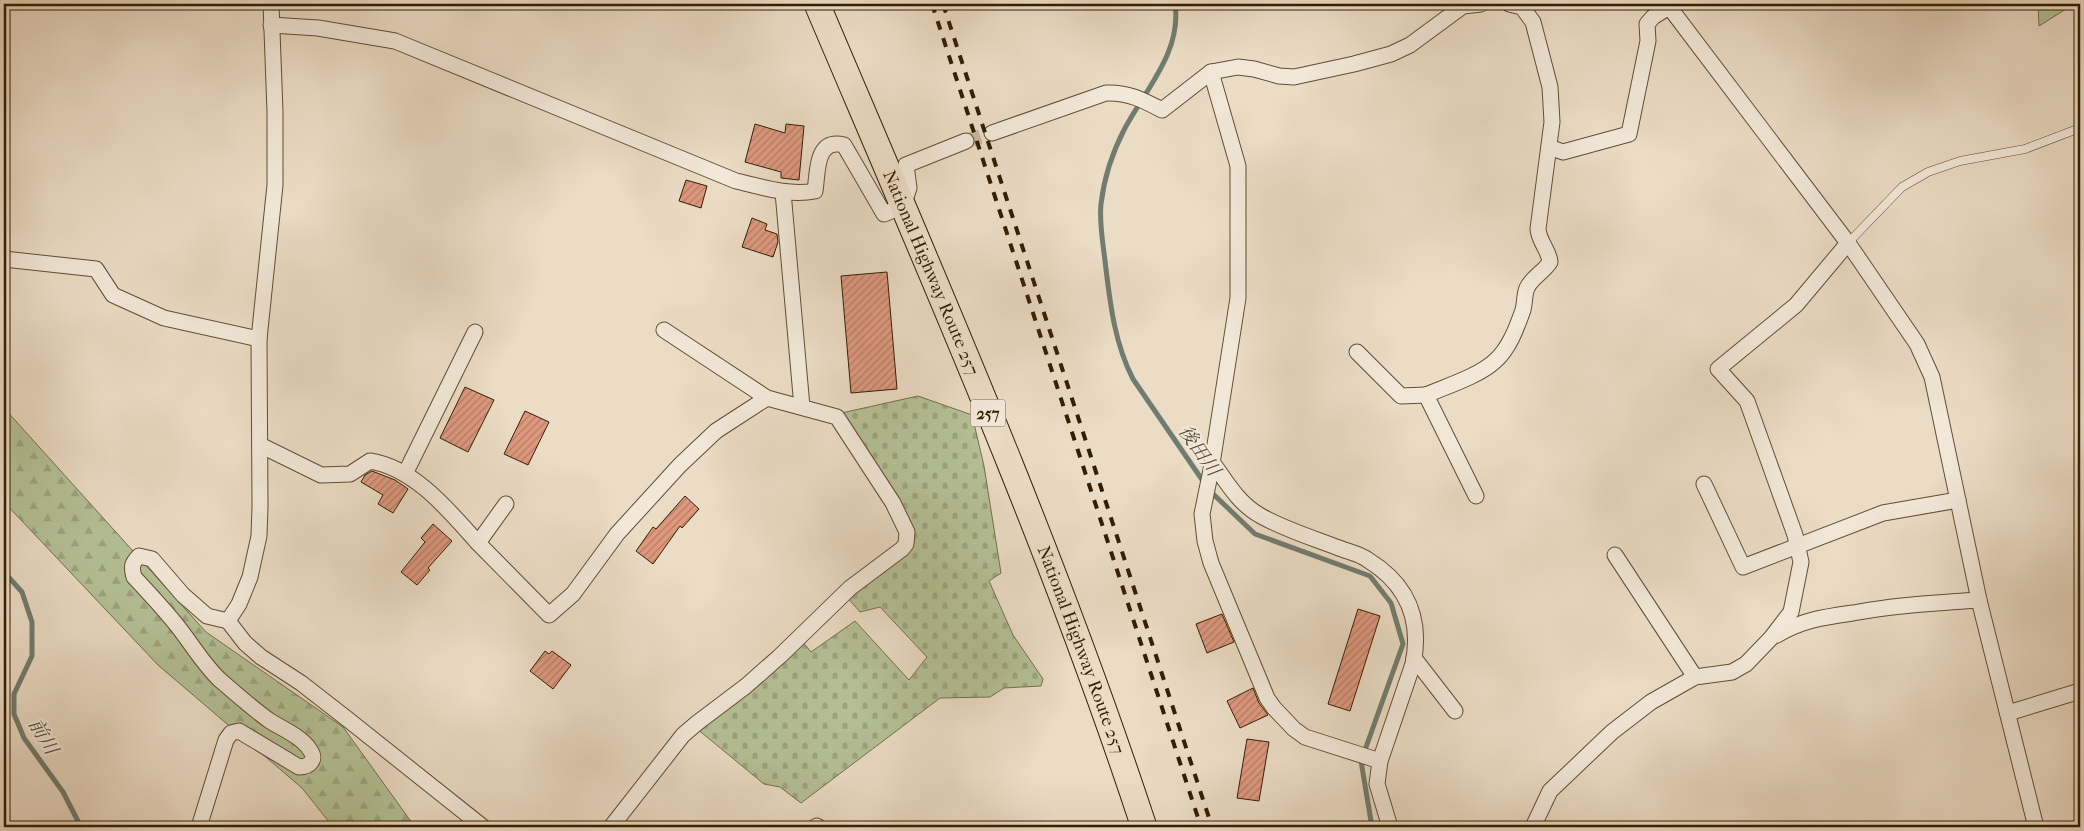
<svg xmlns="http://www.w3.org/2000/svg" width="2084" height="831" font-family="'IM FELL French Canon','Noto Serif JP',serif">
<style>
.forest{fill:url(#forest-firs);stroke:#74704b}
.cemetery{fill:url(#cemetery-stones);stroke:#74704b}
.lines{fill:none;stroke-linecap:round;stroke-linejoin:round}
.stream{stroke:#717c70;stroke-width:5}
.building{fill:url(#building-hatch);stroke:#331e00}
.minor-tunnel{stroke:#c6b69e;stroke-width:15;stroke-dasharray:15 8;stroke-linecap:butt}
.service-casing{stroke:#614e31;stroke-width:9}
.minor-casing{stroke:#614e31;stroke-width:17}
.trunk-casing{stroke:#331e00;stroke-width:27}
.service{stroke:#f2e8d9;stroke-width:8}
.minor{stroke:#f2e8d9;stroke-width:15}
.trunk{stroke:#ebdcc5;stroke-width:25}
.rail{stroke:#331e00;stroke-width:4;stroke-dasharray:9 9;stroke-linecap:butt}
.labels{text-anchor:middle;stroke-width:4.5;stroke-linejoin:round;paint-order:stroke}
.shield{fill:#f2e8d9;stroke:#6c5b41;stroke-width:1}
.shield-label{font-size:16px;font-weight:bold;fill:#331e00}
.street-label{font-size:18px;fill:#331e00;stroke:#f2e8d9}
.water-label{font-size:19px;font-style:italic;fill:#524d38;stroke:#f2e8d9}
</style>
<defs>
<pattern id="forest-firs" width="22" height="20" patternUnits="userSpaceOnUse" patternTransform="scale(1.25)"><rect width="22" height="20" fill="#b5c196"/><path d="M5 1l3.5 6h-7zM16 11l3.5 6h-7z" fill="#9ca580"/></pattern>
<pattern id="cemetery-stones" width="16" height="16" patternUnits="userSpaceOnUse" patternTransform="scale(1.25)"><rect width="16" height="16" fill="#b5c196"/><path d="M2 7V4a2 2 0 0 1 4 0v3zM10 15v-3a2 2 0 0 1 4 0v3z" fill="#9ca580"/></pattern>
<pattern id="building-hatch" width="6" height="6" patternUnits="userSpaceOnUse" patternTransform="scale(1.25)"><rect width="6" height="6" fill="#de997f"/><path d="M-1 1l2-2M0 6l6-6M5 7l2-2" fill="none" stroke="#b57c66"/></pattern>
</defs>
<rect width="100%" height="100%" fill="#ebdcc5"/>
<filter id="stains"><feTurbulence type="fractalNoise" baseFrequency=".004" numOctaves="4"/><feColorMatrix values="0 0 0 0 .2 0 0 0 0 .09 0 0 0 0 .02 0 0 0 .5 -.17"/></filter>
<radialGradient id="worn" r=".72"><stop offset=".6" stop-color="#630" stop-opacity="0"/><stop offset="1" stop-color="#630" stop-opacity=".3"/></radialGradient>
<g class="forest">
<polygon points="2038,4 2074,4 2039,26"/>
<polygon points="4,408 206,632 343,727 415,827 333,827 302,788 158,665 4,502"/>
</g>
<polygon class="cemetery" points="918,396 972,415 984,466 1001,573 989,581 1013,635 1043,679 1041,686 1004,688 990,697 940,698 801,803 780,787 764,784 696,728 802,641 811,652 855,621 909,680 927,657 880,607 860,612 847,597 906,552 914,536 889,489 837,414"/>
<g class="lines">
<g class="stream">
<path d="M1175,4C1182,51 1146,89 1125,128C1113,151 1104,178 1101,204C1099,222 1103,243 1105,261C1110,302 1114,342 1133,379L1205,484"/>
<polyline points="1210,491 1255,534 1370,576 1391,603 1403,644 1361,761 1372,827"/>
<polyline points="4,572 22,592 32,622 32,656 14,694 14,714 24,738 63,792 81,827"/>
</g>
</g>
<g class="building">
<polygon points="755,124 785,133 786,124 804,126 799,180 781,178 781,172 745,162"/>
<polygon points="686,180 707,186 701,208 679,201"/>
<polygon points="752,218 767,224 765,230 777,234 778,242 773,257 742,247"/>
<polygon points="887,272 897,389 851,393 841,276"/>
<polygon points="465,387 494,400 468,452 440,438"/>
<polygon points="525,411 549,422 528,465 504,454"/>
<polygon points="372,471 395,480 408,489 393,513 378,504 383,495 361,482 365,475"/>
<polygon points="685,496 699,509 682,528 680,526 653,564 636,551 653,527 656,529"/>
<polygon points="433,524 452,541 428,568 430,570 417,585 401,572 425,542 421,538"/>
<polygon points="1358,609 1380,616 1350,711 1328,704"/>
<polygon points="1222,614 1234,642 1207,653 1196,624"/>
<polygon points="545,651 549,654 552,651 571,665 553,689 530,671"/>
<polygon points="1253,688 1259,703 1268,715 1240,728 1227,701"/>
<polygon points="1247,739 1269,742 1259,801 1237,798"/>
</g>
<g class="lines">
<polyline class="minor-tunnel" points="966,141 992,133"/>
<g class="service-casing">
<polyline id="service" points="1848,243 1902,187 1928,172 1960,161 2025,149 2080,128"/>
</g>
<g class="minor-casing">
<g id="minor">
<polyline points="1667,4 1848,243 1917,344 1932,377 1979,600 2036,827"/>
<path d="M271,25L318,28L395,41L736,181C762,187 788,196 815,191C818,172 815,138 844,145L884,214L903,206L909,188L906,165L966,141"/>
<polyline points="1211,72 1238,166 1238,298 1211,470 1202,514 1205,541 1211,563 1267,698 1274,708 1294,729 1305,737 1380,761 1377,784 1390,827"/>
<path d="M992,133L1106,93C1128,92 1143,100 1162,110L1211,72L1238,67L1254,69L1279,76L1294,77L1354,64L1391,54L1410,45L1463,6L1481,4"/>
<polyline points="1549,147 1563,152 1629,134 1648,41 1647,24 1653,17 1669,7"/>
<polyline points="783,192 802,407"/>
<polyline points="4,259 96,269 113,295 164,318 259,339"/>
<polyline points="664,330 767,398"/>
<polyline points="1357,352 1401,396 1426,395"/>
<path d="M260,445L321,475L350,474L370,461C415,468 450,512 478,543L506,504"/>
<path d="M1213,463C1227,483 1239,504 1261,516C1286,530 1313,538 1339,548C1349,552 1360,554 1368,560C1407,584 1422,619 1413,664L1380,761"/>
<polyline points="405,474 475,332"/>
<polyline points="1704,484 1743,567 1883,513 1958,500"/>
<path d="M1476,496L1426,395C1447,386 1479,376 1495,361C1509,349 1517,327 1523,310C1525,303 1524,295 1527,288C1532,277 1544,272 1550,262C1549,250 1539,242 1538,229L1552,122L1550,87L1533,22L1522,7L1509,4"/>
<polyline points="478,543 549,615 573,594 617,534 680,465 716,431 767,398 837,417 893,503 907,532 906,544 902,549 850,588 780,656 746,686 697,723 683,735 611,827"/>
<polyline points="1615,555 1695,677"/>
<polyline points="228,621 239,604 250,577 259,536 260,507 259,339 275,185 275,112 271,4"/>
<path d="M1777,635C1802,620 1825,617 1853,613C1895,605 1937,603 1979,600"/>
<polyline points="1414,658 1455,711"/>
<polyline points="2008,713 2080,691"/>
<path d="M199,827L226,740L231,733L239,731L299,767C309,767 317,760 310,750C302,737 283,729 270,721C253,709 236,694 220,680C202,663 190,641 175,623C162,607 148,592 134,577C131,567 132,563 139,556L152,559L183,595L207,616L228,621L245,643L261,657L301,683L346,718L483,827"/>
<polyline points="815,827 817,826"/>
<polyline points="1533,827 1550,791 1612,732 1651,702 1695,677 1732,672 1746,664 1771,638 1791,612 1801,562 1795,535 1747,401 1718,369 1796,305 1848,243"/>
</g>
</g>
<g class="trunk-casing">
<g id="trunk">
<path id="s1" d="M817,4C932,275 1052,547 1144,827"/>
</g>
</g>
<use href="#service" class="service"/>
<use href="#minor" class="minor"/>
<use href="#trunk" class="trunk"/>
<g class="rail">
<polyline points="932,4 1201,827"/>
<polyline points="943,4 1212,827"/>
</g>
</g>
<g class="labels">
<rect class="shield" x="970.5" y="399.5" width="35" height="27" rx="4"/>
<g class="shield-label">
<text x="988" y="419">257</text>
</g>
<g class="street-label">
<text dy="6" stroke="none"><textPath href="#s1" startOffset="292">National Highway Route 257</textPath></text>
<text dy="6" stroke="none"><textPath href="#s1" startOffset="698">National Highway Route 257</textPath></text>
</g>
<g class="water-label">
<text transform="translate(1200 450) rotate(55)" y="7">後田川</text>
<text transform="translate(44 736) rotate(59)" y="7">前川</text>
</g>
</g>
<rect width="2084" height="831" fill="none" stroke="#ebdcc5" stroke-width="20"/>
<rect x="5" y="5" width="2074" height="821" fill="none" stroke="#331e00" stroke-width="2.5"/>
<rect x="10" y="10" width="2064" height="811" fill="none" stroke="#331e00"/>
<rect width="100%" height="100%" filter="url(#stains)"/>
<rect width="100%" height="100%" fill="url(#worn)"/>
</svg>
